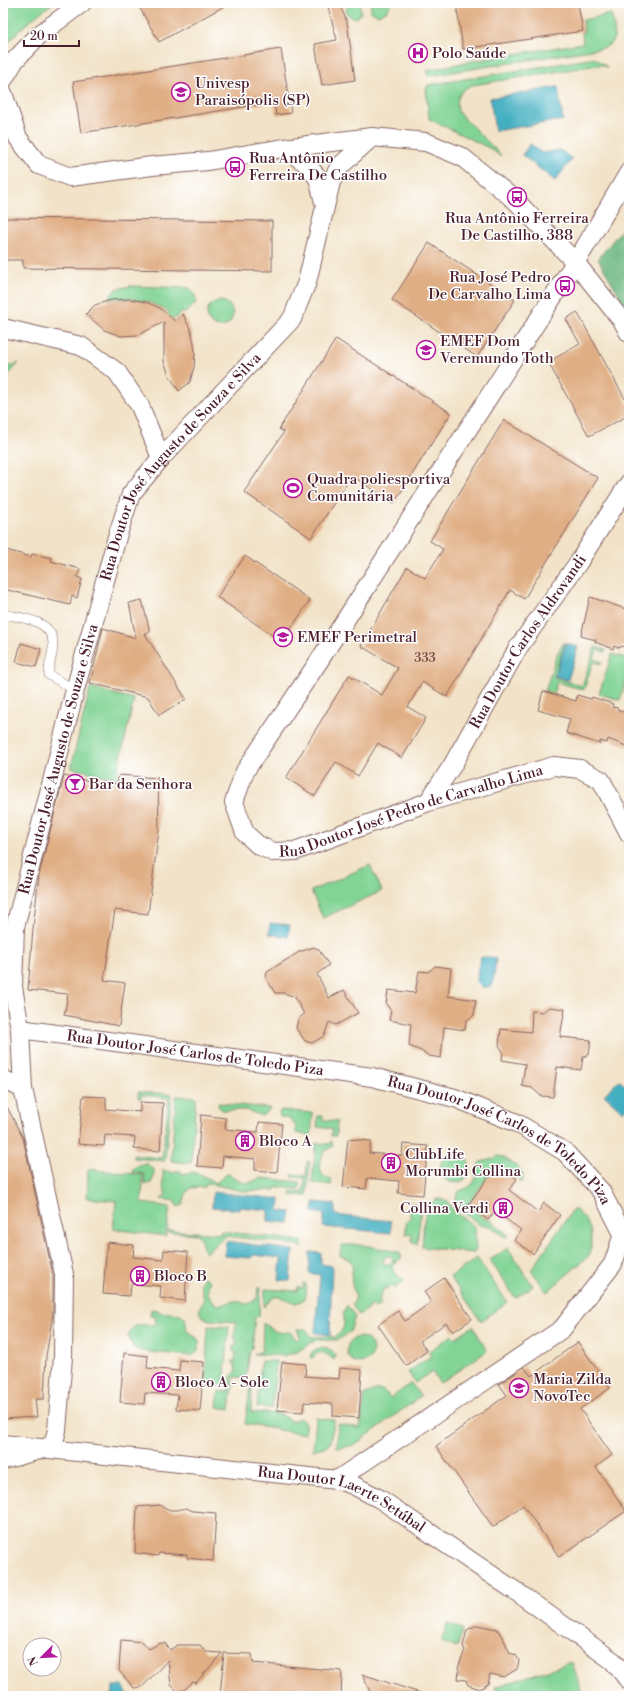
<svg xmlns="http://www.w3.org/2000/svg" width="632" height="1699" font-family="'Libre Bodoni',serif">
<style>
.green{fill:#82d495;stroke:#667a60}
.forest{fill:#69b67e;stroke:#5a6a54}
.water{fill:#43afc1;stroke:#466776}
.building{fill:#e0ae84}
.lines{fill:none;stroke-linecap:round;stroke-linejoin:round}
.service-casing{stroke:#856462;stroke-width:10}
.minor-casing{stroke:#856462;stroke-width:20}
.service{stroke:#fff;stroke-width:9}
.minor{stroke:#fff;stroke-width:18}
.labels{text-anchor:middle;stroke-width:3;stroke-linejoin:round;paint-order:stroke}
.number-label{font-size:13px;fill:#704341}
.poi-label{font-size:15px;fill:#4a1f2b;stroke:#fff;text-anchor:start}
.street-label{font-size:15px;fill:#4a1f2b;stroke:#fff}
</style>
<rect width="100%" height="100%" fill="#fff"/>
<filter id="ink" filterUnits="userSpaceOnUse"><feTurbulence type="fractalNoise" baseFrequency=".025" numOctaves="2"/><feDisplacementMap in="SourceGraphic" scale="8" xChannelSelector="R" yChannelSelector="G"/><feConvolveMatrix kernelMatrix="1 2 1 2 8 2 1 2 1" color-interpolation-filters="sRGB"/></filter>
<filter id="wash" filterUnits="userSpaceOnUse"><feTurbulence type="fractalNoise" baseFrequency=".012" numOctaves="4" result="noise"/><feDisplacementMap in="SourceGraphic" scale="16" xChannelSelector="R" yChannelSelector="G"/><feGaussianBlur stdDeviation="0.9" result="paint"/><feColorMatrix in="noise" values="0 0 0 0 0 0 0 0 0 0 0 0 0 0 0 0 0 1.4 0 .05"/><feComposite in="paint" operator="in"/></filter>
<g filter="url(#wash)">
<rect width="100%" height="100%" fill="#f2e3c8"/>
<g class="green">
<path d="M12,3H53C35,17 14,31 3,51V14Z"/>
<polygon points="352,3 360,3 361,13 357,18 349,16 346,12 347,7"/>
<polygon points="371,3 391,3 388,10 378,15 371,12"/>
<path d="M611,14C614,27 620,42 603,48L428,76L427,73L428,70L472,61L583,43L582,32L584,31L583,20Z"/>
<path d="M595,58L606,66L607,68L603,65H598L473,85C460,89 454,100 459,113L501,155L500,156L489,148L429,119L426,89L428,85Z"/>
<path d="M131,286L190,288L195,295L196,303L185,313L182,312L172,321L167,316L169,312C147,299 133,298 108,299L116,289Z"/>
<circle cx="220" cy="314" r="13"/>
<polygon points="19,363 3,381 3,368"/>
<polygon points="564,642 565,643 554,677 582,686 595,647 606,650 605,652 597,650 594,659 602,662 601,664 593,662 584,690 557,682 553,694 545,691 557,654"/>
<polygon points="612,654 629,659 629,671 620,700 599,694"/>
<polygon points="90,688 134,699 116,778 71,768"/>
<polygon points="370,865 382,891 323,918 311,891"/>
<polygon points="138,1092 172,1094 165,1161 134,1158 134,1155 162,1158 169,1098 141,1095 141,1099 138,1098"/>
<polygon points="176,1096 196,1097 191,1163 171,1161"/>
<polygon points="218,1103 269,1108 270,1109 262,1116 246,1110 222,1110 218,1106"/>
<path d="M281,1110L313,1113L311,1136L296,1133C297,1121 290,1118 280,1117L279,1113Z"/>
<polygon points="318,1116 323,1116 323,1120 337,1121 336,1136 331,1136 332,1129 317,1127"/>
<path d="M331,1141L333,1146L324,1152C319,1163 317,1178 332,1179L331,1185L312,1183L316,1143L330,1144Z"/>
<circle cx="455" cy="1168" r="15"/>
<path d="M498,1156L503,1157C511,1163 530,1171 521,1183L519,1181L520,1178L497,1164L468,1205L487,1220H490L508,1235L506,1238L490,1226H481L458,1208L455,1200L459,1191C482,1185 472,1174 480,1162L493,1159Z"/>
<polygon points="307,1161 310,1162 307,1196 291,1195 291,1191 303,1193 305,1178 292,1177 293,1174 306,1176"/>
<polygon points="142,1164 147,1164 154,1170 154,1177 151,1183 145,1185 144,1174 132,1172 135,1167"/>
<polygon points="88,1169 143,1175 142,1203 170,1207 166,1236 113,1229 116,1201 87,1198"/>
<polygon points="163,1170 175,1173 176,1171 181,1171 182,1174 189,1174 191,1172 200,1174 216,1183 225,1175 229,1174 241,1182 249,1183 261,1178 300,1182 299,1189 277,1187 275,1190 242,1191 207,1183 205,1187 190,1188 186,1194 183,1205 178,1207 174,1201 161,1199 166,1195 163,1185"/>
<path d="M437,1199H443L448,1202L452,1209L475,1227L476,1250L474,1253L422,1247C424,1231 421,1207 437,1199Z"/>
<polygon points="411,1203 414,1203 421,1210 417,1244 412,1243 412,1234 406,1234 406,1222 411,1218 408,1207"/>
<path d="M574,1208C592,1225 593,1231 590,1255L547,1292L531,1270Z"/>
<path d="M168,1230L221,1234V1231L302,1241V1248L298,1245L226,1236L205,1253C201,1247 203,1240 197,1234L168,1232Z"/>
<path d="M341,1245H363L399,1252L402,1258L396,1262L389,1255L382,1260L387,1266L393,1260L396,1263L391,1267L400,1279L402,1278L404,1281L394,1289L391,1286L386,1289L384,1288L379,1301L381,1304L375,1308L373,1305L359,1315L352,1305C359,1296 353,1293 352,1284C349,1271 360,1261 340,1256Z"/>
<polygon points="508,1248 533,1286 515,1298 490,1260"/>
<polygon points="477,1258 507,1302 481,1321 450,1277"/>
<path d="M204,1277L210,1281C205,1290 209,1305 222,1305C226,1304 230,1301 234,1301C245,1301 245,1309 257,1298L258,1287H261L259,1316L255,1317L252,1349L250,1351L246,1378L234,1377L230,1409L217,1407L219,1391L229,1392L231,1376L236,1371L235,1365L232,1361H235L236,1352L233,1351V1346H236V1338L234,1337L236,1322L209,1320L201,1316L199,1309L204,1299L200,1284Z"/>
<path d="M303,1283L306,1284C308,1293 306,1302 295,1303C279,1297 276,1291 264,1307L265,1289L297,1291L298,1287L303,1288Z"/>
<path d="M347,1305L355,1317L350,1332L338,1340H316L297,1352L284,1356L254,1354L262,1351L263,1322C272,1331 278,1334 290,1332L297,1340L300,1337L297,1329H306L311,1337L332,1336L333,1338C345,1332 345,1323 343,1313Z"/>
<path d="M151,1309L158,1310V1312L180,1314L185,1317L187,1331L197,1338L200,1343L197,1352L192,1356L140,1351L133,1347L128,1336C133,1322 143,1325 155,1325L156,1317L150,1316Z"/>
<polygon points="208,1326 229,1327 224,1386 205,1383"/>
<polygon points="473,1326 487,1351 440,1383 432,1372 415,1383 408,1372 431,1356 428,1352 452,1335 455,1338"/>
<circle cx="360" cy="1350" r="13"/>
<path d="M323,1347C328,1348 333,1350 335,1355L334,1360C327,1354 321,1348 312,1358L310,1357L312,1352L316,1349Z"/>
<polygon points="261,1361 276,1361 272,1408 257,1407"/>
<polygon points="411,1383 421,1396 360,1441 351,1446 337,1448 338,1424 360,1428 365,1394 375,1390 383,1390 391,1398"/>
<polygon points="250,1388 252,1388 251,1412 280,1414 291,1421 300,1418 305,1423 305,1434 278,1430 276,1428 245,1424"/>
<polygon points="316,1418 334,1420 334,1422 330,1443 324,1447 313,1450"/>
<polygon points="447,1624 463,1629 457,1648 441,1642"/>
<polygon points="572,1662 582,1693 573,1696 498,1696 495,1687"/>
</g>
<polygon class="forest" points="629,220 629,312 598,259"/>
<g class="water">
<polygon points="558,87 563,120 495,131 490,98"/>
<polygon points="530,144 542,153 560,150 572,159 555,181 522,155"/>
<polygon points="566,643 578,647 568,680 555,676"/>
<polygon points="270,923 290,925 288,937 269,934"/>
<polygon points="484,957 492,957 496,959 493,985 489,987 482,987 476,980 480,958"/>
<polygon points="619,1080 629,1089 629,1105 623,1112 604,1095"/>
<polygon points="213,1192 280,1199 279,1211 291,1212 289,1223 268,1221 268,1210 239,1207 239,1210 212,1207"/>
<polygon points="314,1202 335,1204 335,1215 391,1221 391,1233 323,1227 324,1214 313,1212"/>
<polygon points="226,1241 293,1250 290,1281 279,1280 281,1258 253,1255 251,1258 224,1256"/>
<polygon points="310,1252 321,1253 321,1264 332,1266 330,1335 315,1333 320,1275 309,1273"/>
<polygon points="113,1686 122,1686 129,1696 112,1696"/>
</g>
<g id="blocks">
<g class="building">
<polygon points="137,3 230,3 159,42"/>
<polygon points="327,3 339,3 347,22 355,80 322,85 315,44 337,40"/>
<polygon points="456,3 578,3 583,31 463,49"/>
<polygon points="281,49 291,113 276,115 274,102 81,133 73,82"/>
<polygon points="3,218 272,221 272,271 23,268 23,260 3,260"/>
<polygon points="429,243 515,300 477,357 392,300"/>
<polygon points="130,299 146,302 160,308 175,321 183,314 191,331 194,343 195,354 194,367 190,382 179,391 169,375 164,361 164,322 138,335 121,336 104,330 86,314 95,305 111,300"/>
<polygon points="577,312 629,406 629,415 589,436 548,362 580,344 566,319"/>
<polygon points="336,339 451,413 394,503 352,476 311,538 244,492 284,432 279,429"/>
<polygon points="504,420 598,478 524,599 510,590 447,697 422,682 408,707 426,718 402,758 378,743 358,776 336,762 315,796 286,778 349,675 382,695 398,668 361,646 407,567 425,578 443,549 430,541"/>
<polygon points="3,549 31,557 32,554 52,558 51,561 80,569 77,577 82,579 77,598 72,596 70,605 3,589"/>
<polygon points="245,556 310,600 282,642 217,597"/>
<polygon points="590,597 629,610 629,648 621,646 620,648 614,646 613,649 595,642 596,640 581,636"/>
<polygon points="142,600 150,632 145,634 186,699 159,715 148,697 90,683 103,628 136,638 129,603"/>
<polygon points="21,643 41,649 36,667 16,662"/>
<polygon points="543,691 576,701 577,695 591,699 592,697 613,704 612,707 618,708 618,710 629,714 629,747 608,739 607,743 600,741 600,744 566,733 570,719 538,710"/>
<polygon points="119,775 158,778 159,830 148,914 115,910 104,980 125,983 119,1026 64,1015 68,994 28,990 33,929 39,875 64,776 100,783 100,781 117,784"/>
<polygon points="314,947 318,949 329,965 317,974 329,998 344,990 358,1013 336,1025 329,1022 324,1036 312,1043 305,1041 296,1028 298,1019 304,1014 295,997 284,993 275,993 266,978 267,972 299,952"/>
<polygon points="435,966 451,968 448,996 476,1000 474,1015 466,1021 465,1030 444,1027 441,1058 429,1056 421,1051 409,1046 411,1024 389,1020 391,1011 386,1004 388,990 415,993 419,971 428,972"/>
<polygon points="549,1007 565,1009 560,1037 591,1040 589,1054 583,1057 581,1070 557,1067 553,1097 541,1096 532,1088 522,1086 525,1064 502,1060 503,1052 499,1045 501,1029 531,1032 532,1011 543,1012"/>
<polygon points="83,1096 106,1097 106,1109 140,1112 140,1102 163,1103 160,1151 134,1149 135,1137 105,1135 104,1146 78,1144"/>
<polygon points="3,1099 23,1138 53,1275 53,1313 46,1356 44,1399 35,1399 37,1417 3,1419"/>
<polygon points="201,1115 226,1118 225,1129 258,1132 259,1122 282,1124 277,1172 255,1170 255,1159 223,1156 222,1168 197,1166"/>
<polygon points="348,1139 371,1141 369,1153 402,1156 403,1144 428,1146 423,1195 398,1193 399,1181 367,1178 366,1189 343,1187"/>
<polygon points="497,1165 517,1179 509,1190 538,1212 544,1203 560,1215 533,1254 514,1240 521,1230 495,1211 488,1220 468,1205"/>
<polygon points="107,1242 134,1245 133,1257 163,1260 164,1250 188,1252 185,1301 160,1298 161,1286 131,1284 130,1296 103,1294"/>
<polygon points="444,1278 472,1319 453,1332 446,1323 420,1341 427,1351 406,1366 378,1325 398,1311 405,1321 431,1302 424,1292"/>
<polygon points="578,1342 610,1388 580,1409 612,1455 596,1467 626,1511 559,1557 523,1505 493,1527 436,1446 507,1395 499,1384 524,1367 531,1376"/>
<polygon points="124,1353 148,1356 147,1368 179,1371 180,1360 204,1362 200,1411 176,1409 178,1395 145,1393 144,1404 120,1402"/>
<polygon points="282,1362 306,1364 305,1376 339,1379 340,1368 362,1370 359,1418 333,1416 333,1404 304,1402 303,1412 277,1410"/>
<polygon points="160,1505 170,1510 177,1510 186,1508 193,1511 216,1513 213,1561 187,1558 187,1555 159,1553 158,1556 135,1553 137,1507"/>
<polygon points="477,1625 497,1629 504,1640 510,1653 516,1655 519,1661 517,1669 504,1677 490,1674 488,1684 480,1689 468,1685 466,1680 458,1679 459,1670 458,1668 465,1650 463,1646 467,1630"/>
<polygon points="121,1640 143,1642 149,1649 160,1643 165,1643 170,1650 177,1645 200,1645 206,1652 222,1653 196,1683 193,1682 184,1690 177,1691 171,1685 168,1660 142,1687 134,1688 119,1671"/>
<polygon points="224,1653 252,1654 253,1663 342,1671 341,1696 220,1696"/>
<polygon points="362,1674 420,1693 420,1696 372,1696"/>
</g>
</g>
</g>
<g filter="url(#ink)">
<use href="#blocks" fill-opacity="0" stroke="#856462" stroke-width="1"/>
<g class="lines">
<g class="service-casing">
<path id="service" d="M3,614C24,619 55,619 53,648C52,657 48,666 49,675L75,690"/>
</g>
<g class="minor-casing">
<g id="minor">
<polyline points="3,80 15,60 40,34 82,3"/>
<polyline points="3,93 18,138 39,165 70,177 152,166 208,161 284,148 372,137 426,142 462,157 516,201 575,262 623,322 629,333"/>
<polyline points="284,148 306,163 318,178 324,202"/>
<path id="s1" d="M629,172L585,247L319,661L245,771L234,802L245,833L258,845L273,852L295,851L428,802L554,766L580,769L601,780L629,833"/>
<polyline points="3,328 81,346 117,372 140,406 161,458"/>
<path id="s2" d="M428,802L452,766L518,648L578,563L629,483"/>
<path id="s3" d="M20,1029L372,1077L455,1098L517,1123L565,1152L601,1191L623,1234L613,1264L562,1329L337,1480"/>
<polyline points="3,1079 23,1089"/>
<path id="s4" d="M3,1444L337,1480L353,1485L380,1499L524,1597L613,1661L629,1681"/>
<path id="s5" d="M3,1460L47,1448L54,1442L57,1430L63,1357L64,1274L23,1089L20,1029L13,987L15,927L75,690L117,537L131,494L161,458L292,319L307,282L331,182L340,166L372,137"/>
</g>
</g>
<use href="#service" class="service"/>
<use href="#minor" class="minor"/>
</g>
</g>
<defs>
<g id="hospital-ring" transform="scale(1)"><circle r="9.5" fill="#fff" stroke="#b5179e" stroke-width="1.5"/><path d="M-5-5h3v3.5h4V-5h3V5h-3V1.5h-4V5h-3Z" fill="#b5179e"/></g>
<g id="university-ring" transform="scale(1)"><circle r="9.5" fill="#fff" stroke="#b5179e" stroke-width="1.5"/><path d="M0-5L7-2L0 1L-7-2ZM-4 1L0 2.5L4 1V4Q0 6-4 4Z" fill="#b5179e"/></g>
<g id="bus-ring" transform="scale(1)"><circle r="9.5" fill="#fff" stroke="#b5179e" stroke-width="1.5"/><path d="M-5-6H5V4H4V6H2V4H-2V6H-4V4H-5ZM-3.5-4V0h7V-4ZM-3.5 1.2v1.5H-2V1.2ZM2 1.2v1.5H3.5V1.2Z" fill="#b5179e"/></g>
<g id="school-ring" transform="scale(1)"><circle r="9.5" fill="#fff" stroke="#b5179e" stroke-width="1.5"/><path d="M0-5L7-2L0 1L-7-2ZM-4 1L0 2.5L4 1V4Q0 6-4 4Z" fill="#b5179e"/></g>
<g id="stadium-ring" transform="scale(1)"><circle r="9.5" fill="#fff" stroke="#b5179e" stroke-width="1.5"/><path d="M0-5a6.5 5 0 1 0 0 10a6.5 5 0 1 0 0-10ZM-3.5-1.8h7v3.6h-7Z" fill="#b5179e"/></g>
<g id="bar-ring" transform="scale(1)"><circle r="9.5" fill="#fff" stroke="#b5179e" stroke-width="1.5"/><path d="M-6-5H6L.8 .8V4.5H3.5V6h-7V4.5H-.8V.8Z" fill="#b5179e"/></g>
<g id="building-ring" transform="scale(1)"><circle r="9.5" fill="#fff" stroke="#b5179e" stroke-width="1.5"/><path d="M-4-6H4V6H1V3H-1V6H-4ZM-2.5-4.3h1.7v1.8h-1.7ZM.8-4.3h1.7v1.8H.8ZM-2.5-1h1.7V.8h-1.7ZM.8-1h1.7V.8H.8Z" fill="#b5179e"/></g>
</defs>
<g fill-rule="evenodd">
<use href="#hospital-ring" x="418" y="53"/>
<use href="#university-ring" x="181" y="92"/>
<use href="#bus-ring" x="235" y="167"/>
<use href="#bus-ring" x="517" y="197"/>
<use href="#bus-ring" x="565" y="286"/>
<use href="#school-ring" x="426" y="350"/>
<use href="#stadium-ring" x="293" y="488"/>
<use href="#school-ring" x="283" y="637"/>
<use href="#bar-ring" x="75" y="784"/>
<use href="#building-ring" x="245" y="1141"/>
<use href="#building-ring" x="391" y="1163"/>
<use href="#building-ring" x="503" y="1208"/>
<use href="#building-ring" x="140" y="1276"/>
<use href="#building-ring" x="161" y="1382"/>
<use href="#university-ring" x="519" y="1388"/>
</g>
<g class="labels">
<g class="number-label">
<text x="425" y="662">333</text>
</g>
<g class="poi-label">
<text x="432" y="58">Polo Saúde</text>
<text x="195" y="88">Univesp<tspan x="195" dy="17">Paraisópolis (SP)</tspan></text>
<text x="249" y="163">Rua Antônio<tspan x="249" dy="17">Ferreira De Castilho</tspan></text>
<text x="517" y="223" text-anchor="middle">Rua Antônio Ferreira<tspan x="517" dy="17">De Castilho, 388</tspan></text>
<text x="551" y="282" text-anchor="end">Rua José Pedro<tspan x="551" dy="17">De Carvalho Lima</tspan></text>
<text x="440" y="346">EMEF Dom<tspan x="440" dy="17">Veremundo Toth</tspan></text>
<text x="307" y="484">Quadra poliesportiva<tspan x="307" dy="17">Comunitária</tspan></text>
<text x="297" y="642">EMEF Perimetral</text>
<text x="89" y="789">Bar da Senhora</text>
<text x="259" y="1146">Bloco A</text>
<text x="405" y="1159">ClubLife<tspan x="405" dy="17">Morumbi Collina</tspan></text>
<text x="489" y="1213" text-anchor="end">Collina Verdi</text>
<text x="154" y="1281">Bloco B</text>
<text x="533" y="1384">Maria Zilda<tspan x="533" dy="17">NovoTec</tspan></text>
<text x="175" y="1387">Bloco A - Sole</text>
</g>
<g class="street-label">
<text dy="5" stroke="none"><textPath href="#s5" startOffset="1073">Rua Doutor José Augusto de Souza e Silva</textPath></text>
<text dy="5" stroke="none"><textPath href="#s2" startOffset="189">Rua Doutor Carlos Aldrovandi</textPath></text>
<text dy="5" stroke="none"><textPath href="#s5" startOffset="749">Rua Doutor José Augusto de Souza e Silva</textPath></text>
<text dy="5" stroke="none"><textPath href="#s1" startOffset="956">Rua Doutor José Pedro de Carvalho Lima</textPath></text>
<text dy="5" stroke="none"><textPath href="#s3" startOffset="177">Rua Doutor José Carlos de Toledo Piza</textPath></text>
<text dy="5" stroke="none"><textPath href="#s3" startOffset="501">Rua Doutor José Carlos de Toledo Piza</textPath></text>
<text dy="5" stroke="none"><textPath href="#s4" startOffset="346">Rua Doutor Laerte Setúbal</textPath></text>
</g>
</g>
<rect width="632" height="1699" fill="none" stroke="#fff" stroke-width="16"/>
<g transform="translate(42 1657) rotate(246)"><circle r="19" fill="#ffffff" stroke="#b7a5aa"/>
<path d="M0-3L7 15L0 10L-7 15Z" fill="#b5179e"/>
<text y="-6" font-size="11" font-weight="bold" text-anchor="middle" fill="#4a1f2b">N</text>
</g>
<path d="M24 40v6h55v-6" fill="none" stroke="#4a1f2b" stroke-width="2"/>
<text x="30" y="40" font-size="12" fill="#4a1f2b" stroke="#ffffff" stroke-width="3" paint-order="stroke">20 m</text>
</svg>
